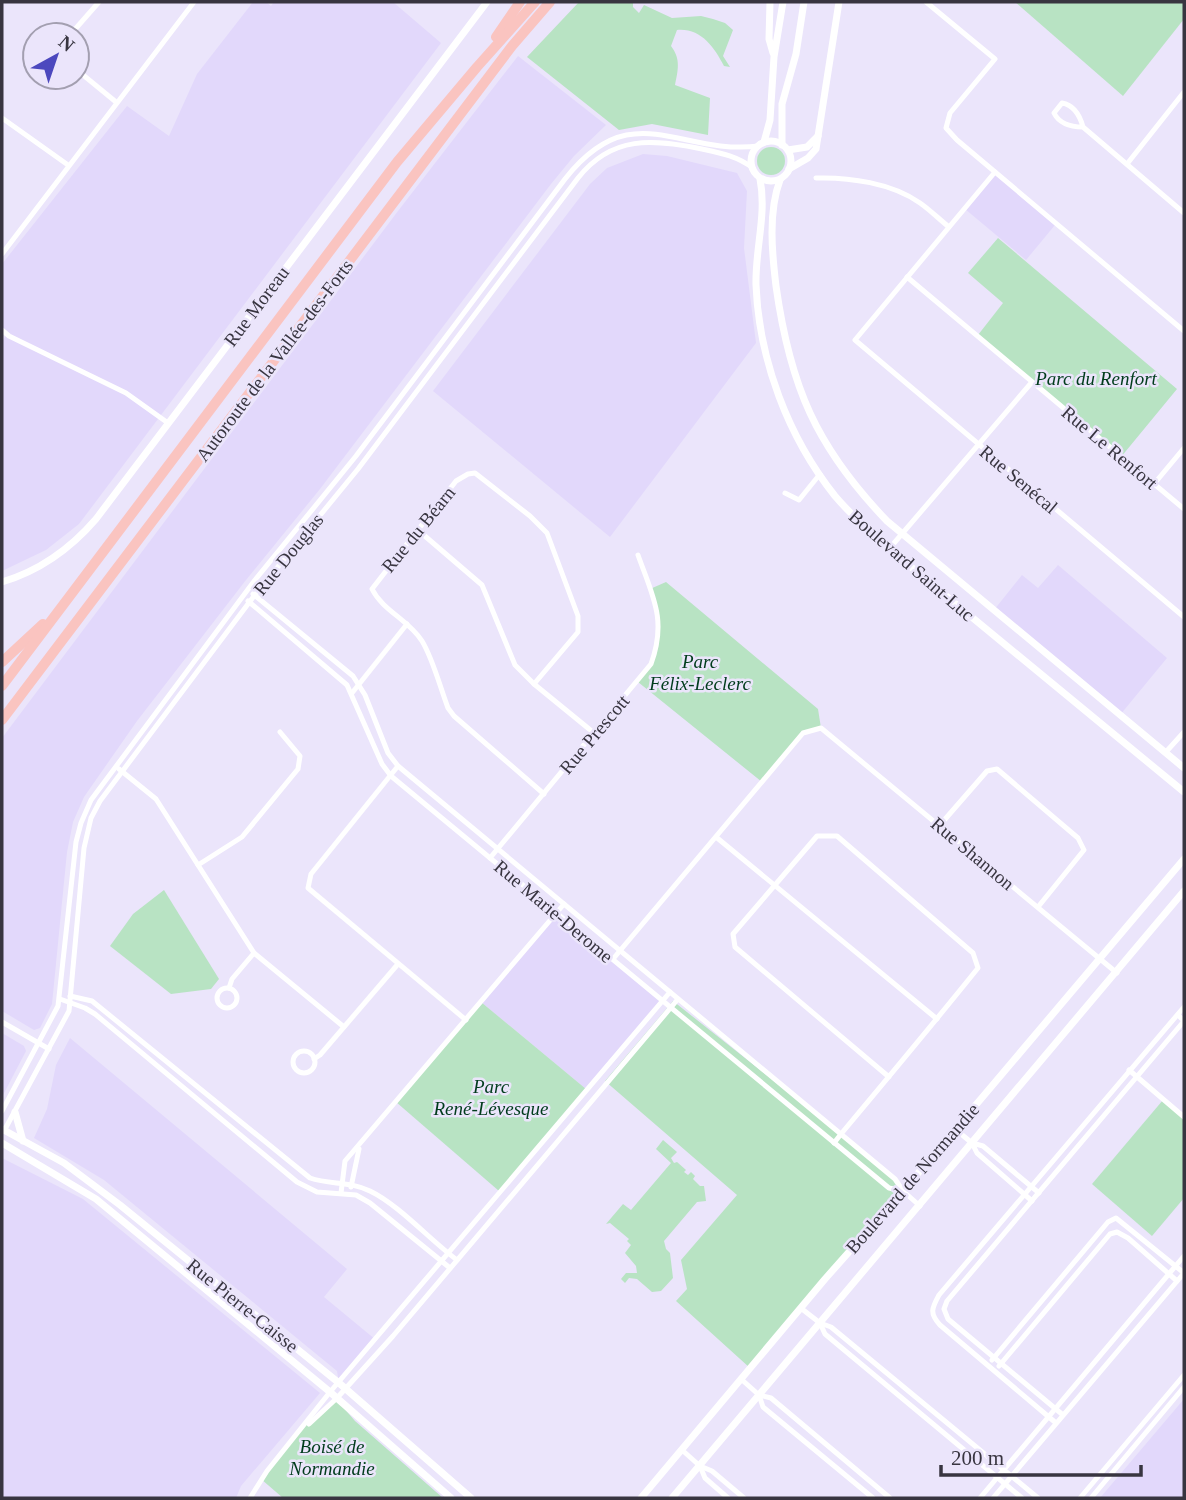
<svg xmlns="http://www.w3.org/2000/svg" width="1186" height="1500" font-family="'Times New Roman',serif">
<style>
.built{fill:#e2d8fb}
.green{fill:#b8e3c3}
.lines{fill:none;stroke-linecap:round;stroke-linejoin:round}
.street{stroke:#fff;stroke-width:5}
.secondary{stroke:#fff;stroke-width:7}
.highway{stroke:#fac4c0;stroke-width:10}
.labels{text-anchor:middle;stroke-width:5;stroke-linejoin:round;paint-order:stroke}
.street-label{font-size:19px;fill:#383540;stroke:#ebe5fb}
.park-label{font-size:19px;font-style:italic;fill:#003c1c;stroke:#ebe5fb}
</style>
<rect width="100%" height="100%" fill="#ebe5fb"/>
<g class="built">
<polygon points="253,2 266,2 271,6 274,2 393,2 441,43 79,524 46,550 2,571 2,342 7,333 2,327 2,264 127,106 169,136 197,74"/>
<polygon points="518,56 606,125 574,156 551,184 320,489 246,580 137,721 84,797 73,822 67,852 52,1004 40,1028 34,1030 2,1011 2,738 398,211"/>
<polygon points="643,154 667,156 737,173 747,191 744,248 756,343 610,537 433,391 590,184 607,168"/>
<polygon points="995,172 1055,225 1026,260 965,209"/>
<polygon points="1058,565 1167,658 1120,715 994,610 1022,575 1038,588"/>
<polygon points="556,913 663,1001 586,1089 481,1002"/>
<polygon points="2,1033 24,1046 26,1051 2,1097"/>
<polygon points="70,1038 347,1269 324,1297 376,1340 339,1383 337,1371 104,1180 34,1138 47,1109 56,1065"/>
<polygon points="2,1158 83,1199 320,1393 241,1486 236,1498 2,1498"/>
<polygon points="1184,1399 1184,1498 1100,1498"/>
</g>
<g class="green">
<path d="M579,2H633V7L639,13L644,5L672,18L701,16L713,19L725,23L733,30L723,56L730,67L724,66C714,47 701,28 677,30L671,46C681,59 678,70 675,85L710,98L708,135L652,124L619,130L527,57Z"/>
<polygon points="1015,2 1184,2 1184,19 1123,96"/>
<circle cx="771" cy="161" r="14"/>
<polygon points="998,238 1177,389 1121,457 978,335 1003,303 968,273"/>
<polygon points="666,582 818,709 821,728 803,733 762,782 638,682 651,664 659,623 650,589"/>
<polygon points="164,890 219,979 211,989 171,994 110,946 133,914"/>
<polygon points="673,1001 841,1134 904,1189 750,1368 676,1301 687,1289 681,1260 737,1195 605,1081"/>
<polygon points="481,1002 586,1089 499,1191 396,1102"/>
<polygon points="1163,1100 1184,1118 1184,1198 1152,1236 1092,1184"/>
<polygon points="663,1140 677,1152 671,1158 674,1163 677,1162 686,1170 684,1172 688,1175 691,1172 695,1176 693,1179 700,1186 704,1186 706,1201 697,1202 664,1241 666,1249 670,1253 673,1278 661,1291 652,1292 637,1279 629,1278 625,1283 621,1279 626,1273 637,1273 636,1266 625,1253 631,1245 627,1241 629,1239 610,1223 606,1224 623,1204 631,1210 671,1163 656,1149"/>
<polygon points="336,1399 355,1421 443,1498 283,1498 261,1479 303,1428"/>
</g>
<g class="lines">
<g class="street">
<polyline points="926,2 995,59 950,113 946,128 957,140 1184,331"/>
<polyline points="70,35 99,2"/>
<polyline points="77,70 116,102"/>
<polyline points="2,118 68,165"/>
<path d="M1083,127C1072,127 1060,125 1054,113L1062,103C1074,105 1080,116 1083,127L1184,213"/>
<polyline points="1127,164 1184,92"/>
<polyline points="995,172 855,340 1184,617"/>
<path d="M816,178C849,177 892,183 920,203C930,210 939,219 949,227"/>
<polyline points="2,254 194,2"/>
<polyline points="907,277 1184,509"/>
<polyline points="2,330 9,336 126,393 168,423"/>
<polyline points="1154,484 1184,448"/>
<polyline points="785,493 799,500 820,474"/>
<polyline points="419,531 482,585 515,665 534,684 594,733"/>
<polyline points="889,549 1032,382"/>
<polyline points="253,594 353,676 365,695 388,753 398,766 895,1179 903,1191 920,1206"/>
<polyline points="248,601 347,685 382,764 391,776 889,1188 903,1191"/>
<path d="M534,684L578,632V616L547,533L530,516L475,473L468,474L456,481L372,589C383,611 409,620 422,641C433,659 440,687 448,708L454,716L544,794"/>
<polyline points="352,693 407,624"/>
<polyline points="1165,753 1184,732"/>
<polyline points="398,766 311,874 308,888 466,1020"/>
<polyline points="119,769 156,799 254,953 344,1027"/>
<polyline points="940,825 987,771 997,769 1078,838 1084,850 1038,907"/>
<polyline points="716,837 937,1019"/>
<path d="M490,858L651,664C667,620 653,597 638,555"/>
<polyline points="198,865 242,837 298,769 300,756 280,732"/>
<polyline points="613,959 803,733 821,728 1117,973"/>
<circle cx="227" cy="998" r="10"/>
<polyline points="229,988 232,979 254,953"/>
<path d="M70,996L92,1001L310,1178C330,1185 350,1181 370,1191C399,1205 430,1240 457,1260"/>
<polyline points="60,999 85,1008 95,1014 297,1182 317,1192 356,1195 370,1203 450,1268"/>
<polyline points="2,1022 49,1049"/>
<circle cx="304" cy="1062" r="11"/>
<polyline points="314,1059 320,1055 398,964"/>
<polyline points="1129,1070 1184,1117"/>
<path d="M2,1111L58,1006L76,842L81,823L91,800L255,580L356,456L565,179C632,94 679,156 759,146"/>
<polyline points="955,1129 972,1143 983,1146 1039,1193"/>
<path d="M4,1131L69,1011L84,848L91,818L100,801L254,596L358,469L578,178C612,135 653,139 702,149C721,153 737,156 753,168"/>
<path d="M834,1143L841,1134C887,1079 933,1024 978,968L973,953L837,836H817L733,934L735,947L889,1077"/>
<polyline points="972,1143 977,1153 1032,1201"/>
<polyline points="351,1187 359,1149"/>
<polyline points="341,1193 345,1161 564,904"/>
<polyline points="802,1309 820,1323 831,1327 1038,1498"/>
<polyline points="820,1323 825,1334 1022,1498"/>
<polyline points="992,1360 1108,1222 1116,1218 1184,1273"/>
<polyline points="999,1366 1110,1234 1117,1232 1128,1238 1177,1281"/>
<polyline points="741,1379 759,1395 763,1407 873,1498"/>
<polyline points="759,1395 771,1398 890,1498"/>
<polyline points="1063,1415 948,1319 944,1309 947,1301 1184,1021 1178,1015"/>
<path d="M1056,1423L940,1325C929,1313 932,1308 939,1295L1184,1007"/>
<polyline points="309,1424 337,1398 393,1336 678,999"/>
<polyline points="682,1450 700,1466 712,1471 744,1498"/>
<polyline points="700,1466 705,1478 728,1498"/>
<polyline points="250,1498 267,1471 330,1392 670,992"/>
<polyline points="980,1498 1184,1256"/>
<polyline points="993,1498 1184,1273"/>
<polyline points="1080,1498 1184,1375"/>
<polyline points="1091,1498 1184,1387"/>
</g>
<g class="secondary">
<polyline points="770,2 769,39 773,53"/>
<circle cx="771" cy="161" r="20"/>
<polyline points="764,142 770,120 774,57 783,2"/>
<polyline points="782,145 782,104 796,54 804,2"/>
<polyline points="788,150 807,147 818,136"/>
<polyline points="789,169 808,158 816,149 839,2"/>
<path d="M760,179C767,214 755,249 756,285C759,360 788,437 835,496C851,515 869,531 888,548L1184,792"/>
<path d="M780,180C768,212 772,253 776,286C790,386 816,447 887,521L1184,768"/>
<path d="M2,582C39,571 71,548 96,519L487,2"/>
<polyline points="15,1112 23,1141"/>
<polyline points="2,1129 64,1163 120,1205 339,1383 471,1498"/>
<polyline points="2,1143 96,1199 330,1392 451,1498"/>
<polyline points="641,1498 825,1279 903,1191 1184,859"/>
<polyline points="672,1498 1184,891"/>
</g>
<g class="highway">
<polyline points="496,37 520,2"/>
<polyline points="2,662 43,624"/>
<polyline points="2,686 397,162 477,67 535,2"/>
<polyline points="2,720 512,46 550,2"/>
</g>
</g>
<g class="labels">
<g class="street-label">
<text transform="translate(256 306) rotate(-53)" y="7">Rue Moreau</text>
<text transform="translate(274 360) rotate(-53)" y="7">Autoroute de la Vallée-des-Forts</text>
<text transform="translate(1110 447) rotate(40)" y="7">Rue Le Renfort</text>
<text transform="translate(1019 479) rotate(40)" y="7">Rue Senécal</text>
<text transform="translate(418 529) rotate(-51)" y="7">Rue du Béarn</text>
<text transform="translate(288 554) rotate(-51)" y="7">Rue Douglas</text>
<text transform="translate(912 565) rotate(41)" y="7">Boulevard Saint-Luc</text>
<text transform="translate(594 734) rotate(-50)" y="7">Rue Prescott</text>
<text transform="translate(973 853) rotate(40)" y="7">Rue Shannon</text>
<text transform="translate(554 911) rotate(40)" y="7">Rue Marie-Derome</text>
<text transform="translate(912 1178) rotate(-49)" y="7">Boulevard de Normandie</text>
<text transform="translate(243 1305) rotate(39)" y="7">Rue Pierre-Caisse</text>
</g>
<g class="park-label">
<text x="1096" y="385">Parc du Renfort</text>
<text x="700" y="668">Parc<tspan x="700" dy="22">Félix-Leclerc</tspan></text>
<text x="491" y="1093">Parc<tspan x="491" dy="22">René-Lévesque</tspan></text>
<text x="332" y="1453">Boisé de<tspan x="332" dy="22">Normandie</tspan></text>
</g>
</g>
<rect width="1186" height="1500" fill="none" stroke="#383540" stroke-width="7"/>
<g transform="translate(56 56) rotate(40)"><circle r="33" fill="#ebe5fb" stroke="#a39fb0" stroke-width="2"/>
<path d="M0-5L12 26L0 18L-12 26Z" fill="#4c48be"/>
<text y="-10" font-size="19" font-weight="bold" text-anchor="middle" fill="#383540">N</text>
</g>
<path d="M941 1465v10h200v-10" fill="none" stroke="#383540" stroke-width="3.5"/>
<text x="951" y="1465" font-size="21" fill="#383540" stroke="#ebe5fb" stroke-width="5" paint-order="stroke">200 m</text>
</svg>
